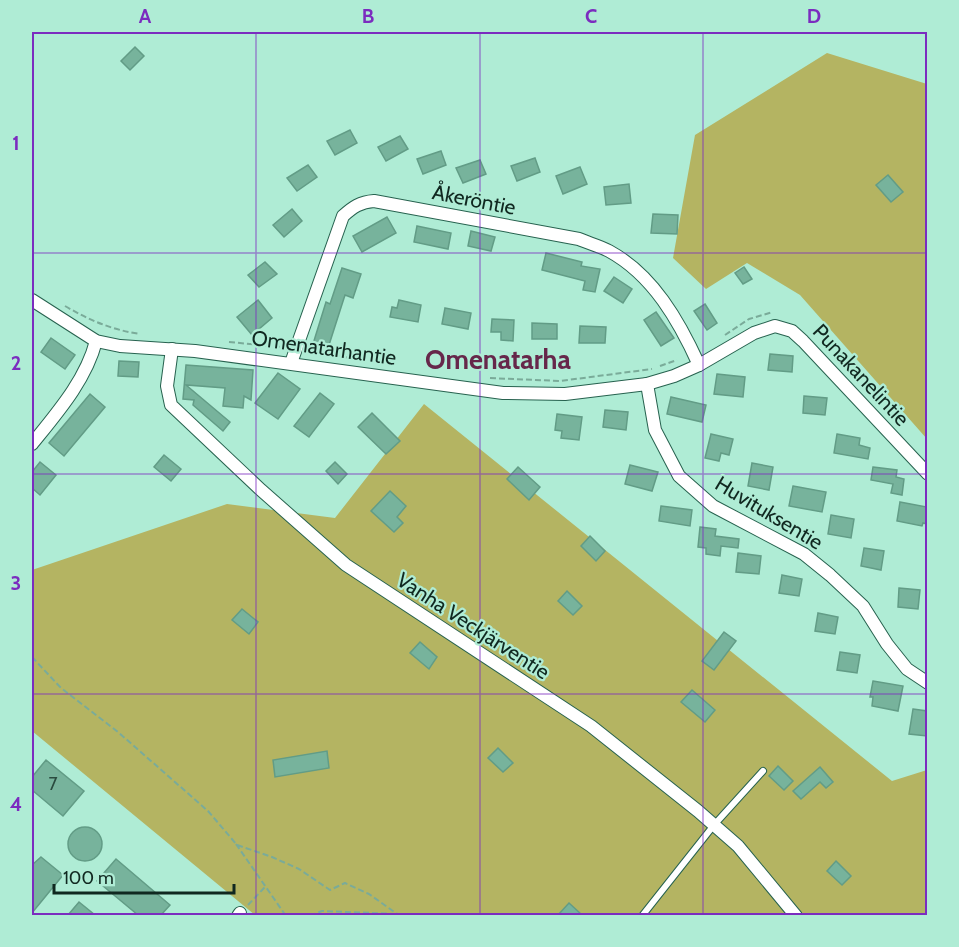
<svg xmlns="http://www.w3.org/2000/svg" width="959" height="947" font-family="Cabin,sans-serif">
<style>
.forest{fill:#b4b462}
.building{fill:#77b39c;stroke:#629c86;stroke-width:1.5}
.lines{fill:none;stroke-linecap:round;stroke-linejoin:round}
.lane-casing{stroke:#27624f;stroke-width:8}
.street-casing{stroke:#27624f;stroke-width:14}
.path{stroke:#7aab99;stroke-width:2;stroke-dasharray:6 3;stroke-linecap:butt}
.lane{stroke:#fff;stroke-width:6}
.street{stroke:#fff;stroke-width:12}
.grid{fill:none;stroke:#7b2cbf;stroke-width:1.5;stroke-opacity:0.55}
.labels{text-anchor:middle;stroke-width:4.5;stroke-linejoin:round;paint-order:stroke}
.number-label{font-size:18px;fill:#2a4b3f}
.street-label{font-size:21px;fill:#102820;stroke:#afecd5}
.district-label{font-size:27px;font-weight:bold;fill:#66274a;stroke:#afecd5}
.neatline{fill:none;stroke:#7b2cbf;stroke-width:2}
.grid-label{font-size:20px;text-anchor:middle;font-weight:bold;fill:#7b2cbf}
</style>
<rect width="100%" height="100%" fill="#afecd5"/>
<g class="forest">
<polygon points="827,53 927,84 927,439 800,295 747,263 706,289 673,258 695,135"/>
<polygon points="424,404 892,781 927,770 927,915 255,915 32,731 32,570 227,504 335,518"/>
</g>
<g class="building">
<polygon points="135,47 144,56 130,70 121,61"/>
<polygon points="350,130 357,143 335,155 327,141"/>
<polygon points="400,136 408,149 386,161 378,147"/>
<polygon points="441,151 446,165 423,174 417,159"/>
<polygon points="535,158 540,172 517,181 511,166"/>
<polygon points="480,160 486,174 463,183 456,168"/>
<polygon points="308,165 317,177 297,191 287,178"/>
<polygon points="580,167 587,184 563,194 556,176"/>
<polygon points="888,175 903,192 891,202 876,185"/>
<polygon points="629,184 631,203 606,205 604,187"/>
<polygon points="292,209 302,221 284,237 273,225"/>
<polygon points="653,214 678,215 677,234 651,233"/>
<polygon points="387,217 396,233 362,252 353,236"/>
<polygon points="417,226 451,233 448,249 414,242"/>
<polygon points="471,231 495,237 491,251 468,246"/>
<polygon points="546,253 582,262 581,266 600,269 595,292 583,290 585,281 542,270"/>
<polygon points="265,262 277,274 259,287 248,275"/>
<polygon points="744,267 752,279 743,284 735,273"/>
<polygon points="342,268 361,274 353,298 345,295 328,348 313,344 326,302 330,304"/>
<polygon points="614,277 632,289 623,303 604,291"/>
<polygon points="258,300 272,318 252,335 237,317"/>
<polygon points="399,300 421,305 418,322 390,317 392,307 397,308"/>
<polygon points="705,304 717,323 707,330 694,311"/>
<polygon points="445,308 471,313 468,329 442,324"/>
<polygon points="656,312 674,338 661,346 644,320"/>
<polygon points="492,319 514,320 513,341 501,340 501,332 491,332"/>
<polygon points="532,323 557,324 557,339 532,339"/>
<polygon points="580,326 606,327 605,343 579,343"/>
<polygon points="51,338 75,355 65,369 41,352"/>
<polygon points="770,354 793,356 792,372 768,370"/>
<polygon points="119,361 139,362 138,377 118,376"/>
<polygon points="186,365 253,370 251,400 244,396 243,408 223,406 225,388 186,385 230,422 223,431 193,405 194,400 183,399"/>
<polygon points="278,373 300,389 278,419 255,403"/>
<polygon points="717,374 745,377 743,397 714,394"/>
<polygon points="320,393 334,404 309,437 294,426"/>
<polygon points="90,394 105,407 64,456 49,443"/>
<polygon points="804,396 827,398 825,415 803,413"/>
<polygon points="671,397 706,405 702,422 667,414"/>
<polygon points="605,410 628,412 626,430 603,427"/>
<polygon points="372,413 400,441 386,454 358,427"/>
<polygon points="557,414 582,417 579,440 561,438 562,431 555,430"/>
<polygon points="711,434 733,439 729,455 721,453 719,461 705,458"/>
<polygon points="837,434 860,438 859,445 870,448 868,459 834,453"/>
<polygon points="164,455 181,469 171,481 154,467"/>
<polygon points="40,462 56,475 40,495 32,488 32,472"/>
<polygon points="335,462 347,474 338,484 326,471"/>
<polygon points="752,463 773,467 769,490 748,486"/>
<polygon points="630,465 658,472 652,491 625,484"/>
<polygon points="518,467 540,487 529,500 507,479"/>
<polygon points="873,467 897,470 896,477 904,479 902,495 891,493 893,484 871,480"/>
<polygon points="793,486 826,492 822,512 789,506"/>
<polygon points="390,491 406,506 397,517 403,523 394,532 371,511"/>
<polygon points="900,502 927,507 927,524 923,523 922,526 897,521"/>
<polygon points="661,506 692,510 690,526 659,521"/>
<polygon points="831,515 854,519 851,538 828,534"/>
<polygon points="700,527 716,529 715,536 739,539 738,548 721,546 720,556 706,554 706,548 698,547"/>
<polygon points="590,536 605,551 596,561 581,546"/>
<polygon points="864,548 884,551 881,570 861,566"/>
<polygon points="738,553 761,556 759,574 736,572"/>
<polygon points="782,575 802,579 799,596 779,593"/>
<polygon points="899,588 920,590 918,609 898,607"/>
<polygon points="567,591 582,606 573,615 558,601"/>
<polygon points="242,609 258,622 249,634 232,620"/>
<polygon points="818,613 838,617 835,634 815,631"/>
<polygon points="724,632 736,641 714,670 702,661"/>
<polygon points="420,642 437,657 429,669 410,653"/>
<polygon points="840,652 860,655 857,673 837,670"/>
<polygon points="873,681 903,686 898,711 872,706 873,697 870,697"/>
<polygon points="692,690 715,710 705,722 681,702"/>
<polygon points="913,709 927,711 927,736 909,734"/>
<polygon points="498,748 513,763 503,772 488,758"/>
<polygon points="327,751 329,768 275,777 273,760"/>
<polygon points="46,760 84,791 63,816 32,790 32,777"/>
<polygon points="778,766 793,781 784,790 769,776"/>
<polygon points="820,767 833,782 826,788 820,782 801,799 793,791"/>
<circle cx="85" cy="844" r="17"/>
<polygon points="41,857 63,875 32,913 32,865"/>
<polygon points="116,859 170,905 161,915 138,915 97,881"/>
<polygon points="836,861 851,876 842,885 827,871"/>
<polygon points="79,902 95,915 68,915"/>
<polygon points="569,903 582,915 558,915"/>
</g>
<g class="lines">
<g class="lane-casing">
<polyline id="lane" points="642,916 714,825 763,771"/>
</g>
<g class="street-casing">
<g id="street">
<polyline points="32,300 96,341 120,346 195,351 503,393 565,394 647,384 674,376 699,365 754,333 775,326 792,331 803,341 928,474"/>
<polyline points="172,349 167,386 171,405 261,490 346,565 591,726 698,811 738,846 796,916"/>
<path d="M291,363L343,216C353,207 360,202 374,201L579,239C588,243 600,246 609,251C653,275 679,321 699,365"/>
<polyline points="647,384 655,430 679,476 713,506 804,554 830,575 863,606 887,644 907,669 928,683"/>
<path d="M32,444C57,413 86,380 96,341"/>
<polyline points="238,916 240,913"/>
</g>
</g>
<g class="path">
<path d="M65,306C89,320 112,330 140,334"/>
<polyline points="725,335 749,319 773,312"/>
<polyline points="229,342 283,347"/>
<polyline points="307,350 366,361"/>
<polyline points="660,366 677,360"/>
<polyline points="490,378 560,381 652,369"/>
<polyline points="32,657 61,688 118,732 208,811 237,845 272,857 299,869 330,890 345,883 369,894 400,916"/>
<polyline points="236,844 286,916"/>
<polyline points="248,905 265,887"/>
<polyline points="310,916 322,911 399,914"/>
</g>
<use href="#lane" class="lane"/>
<use href="#street" class="street"/>
</g>
<path class="grid" d="M256,32V916M480,32V916M703,32V916M32,253H928M32,474H928M32,694H928"/>
<g class="labels">
<g class="number-label">
<text x="53" y="790">7</text>
</g>
<g class="street-label">
<text transform="translate(474 200) rotate(11)" y="7">Åkeröntie</text>
<text transform="translate(324 348) rotate(8)" y="7">Omenatarhantie</text>
<text transform="translate(861 375) rotate(47)" y="7">Punakanelintie</text>
<text transform="translate(769 513) rotate(31)" y="7">Huvituksentie</text>
<text transform="translate(473 626) rotate(33)" y="7">Vanha Veckjärventie</text>
</g>
<g class="district-label">
<text x="498" y="369">Omenatarha</text>
</g>
</g>
<rect width="959" height="947" fill="none" stroke="#afecd5" stroke-width="66"/>
<path d="M54 884v9h180v-9" fill="none" stroke="#102820" stroke-width="3"/>
<text x="63" y="884" font-size="18" fill="#102820" stroke="#afecd5" stroke-width="4.5" paint-order="stroke">100 m</text>
<rect x="33" y="33" width="893" height="881" class="neatline"/>
<g class="grid-label">
<text x="145" y="23">A</text>
<text x="368" y="23">B</text>
<text x="591" y="23">C</text>
<text x="814" y="23">D</text>
<text x="16" y="150">1</text>
<text x="16" y="370">2</text>
<text x="16" y="590">3</text>
<text x="16" y="811">4</text>
</g>
</svg>
